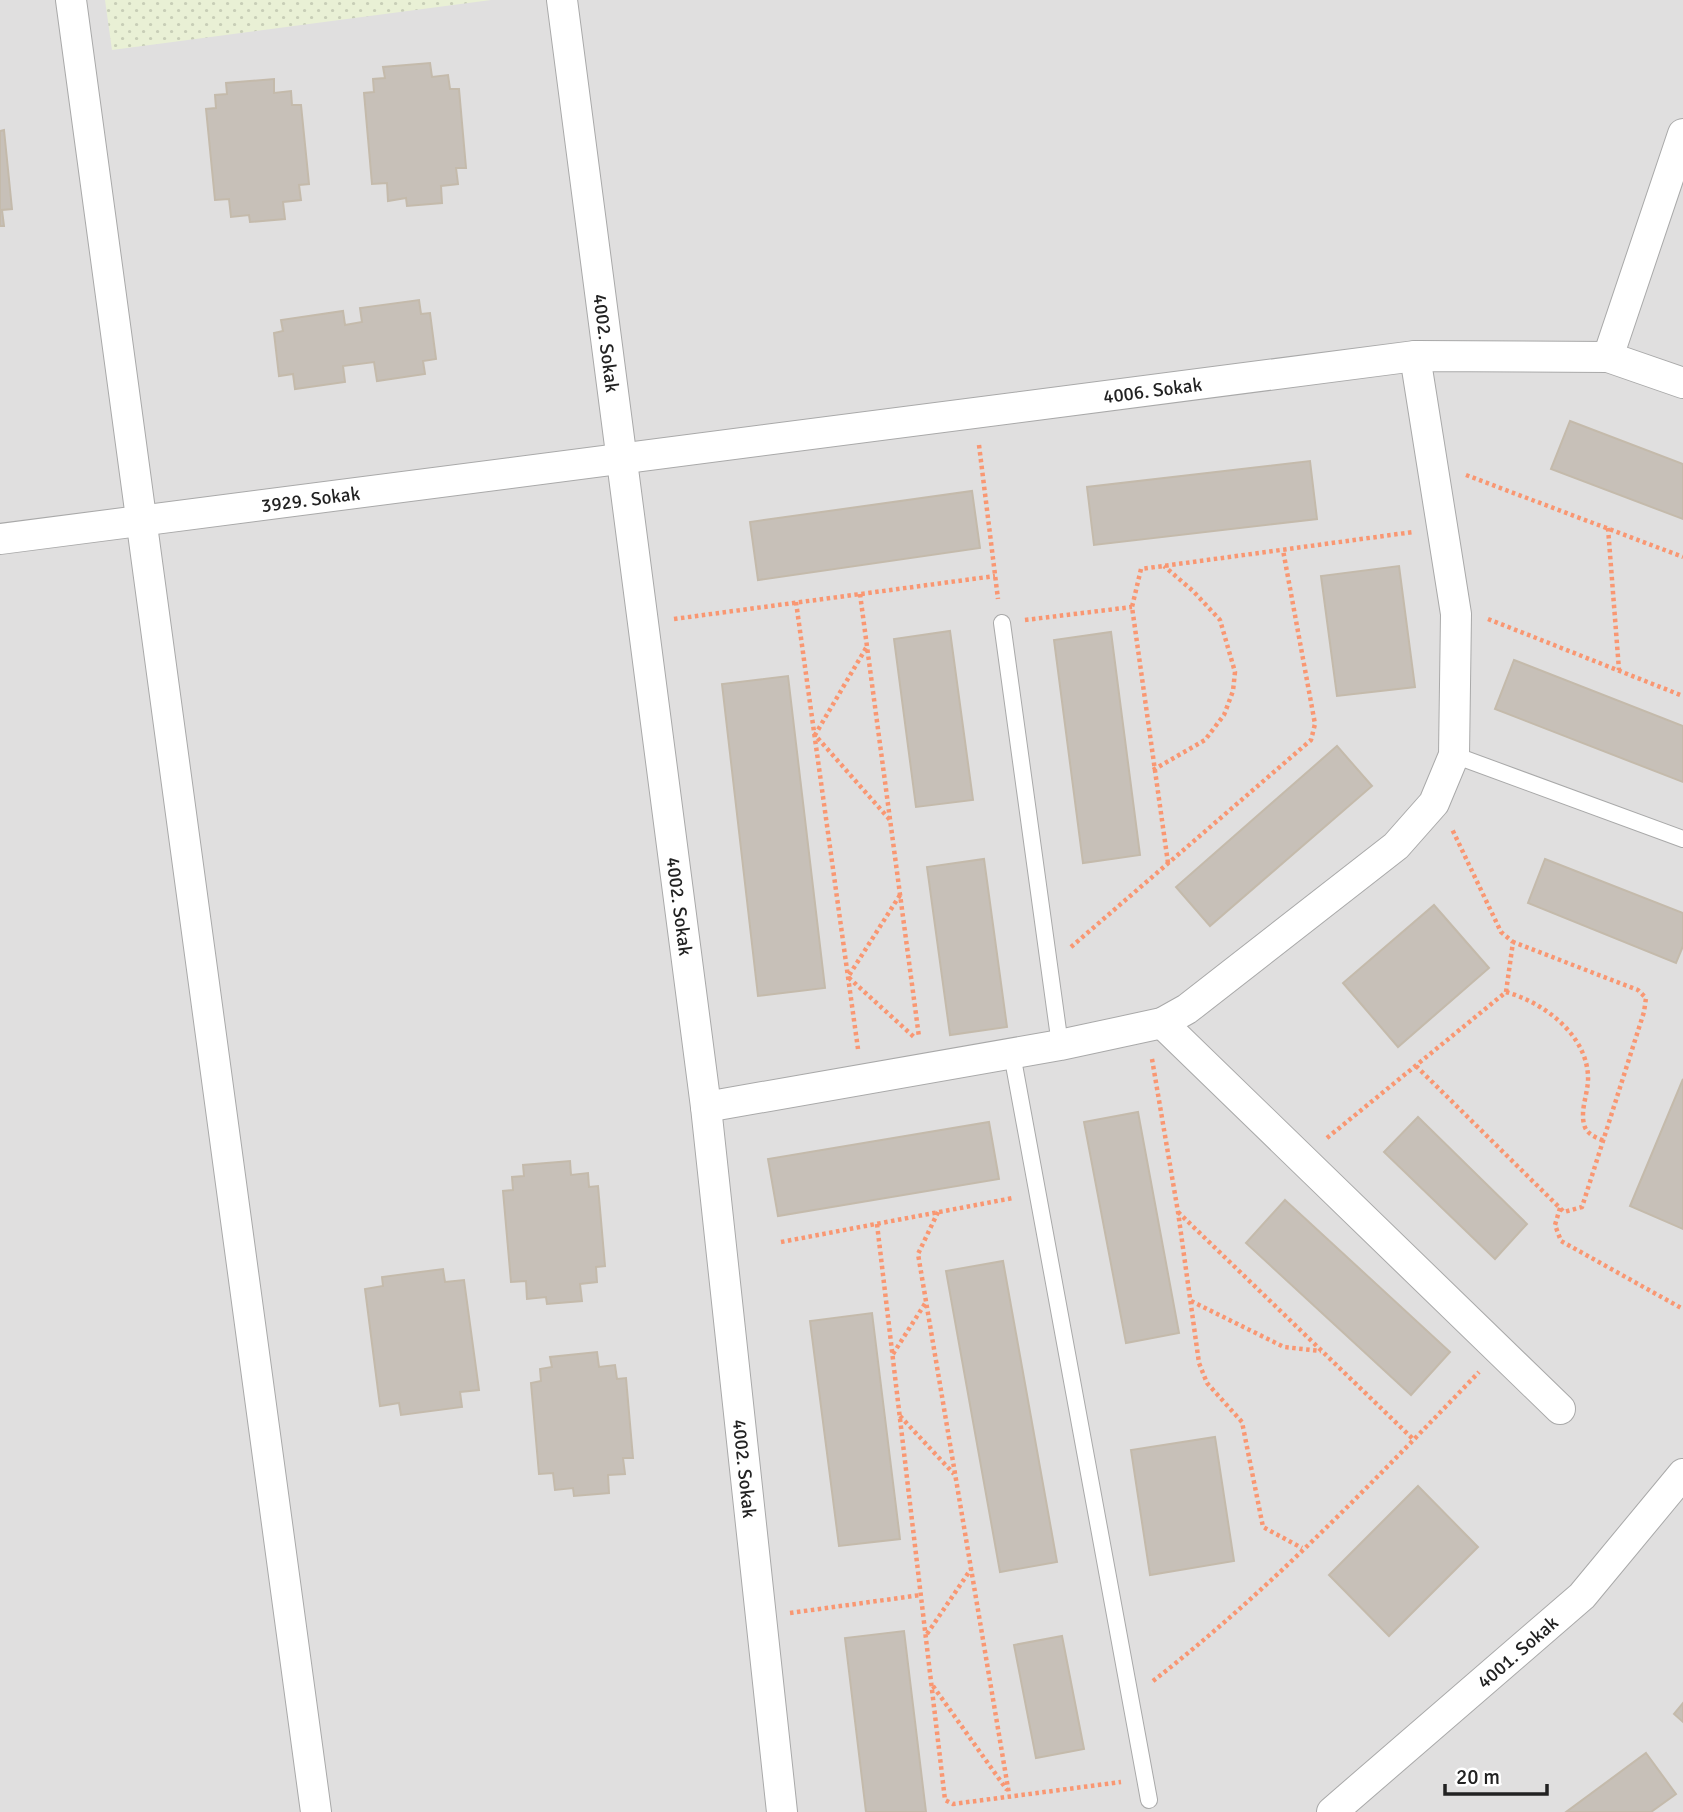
<svg xmlns="http://www.w3.org/2000/svg" width="1683" height="1812" font-family="Signika,sans-serif">
<style>
.residential{fill:#e0dfdf}
.farmland{fill:url(#farmland-dots)}
.building{fill:#c7c0b8;stroke:#c4baab;stroke-width:2}
.lines{fill:none;stroke-linecap:round;stroke-linejoin:round}
.lane-casing{stroke:#a9a9a9;stroke-width:18}
.street-casing{stroke:#a9a9a9;stroke-width:32}
.path{stroke:#f99772;stroke-width:4.5;stroke-dasharray:3.5 3.5;stroke-linecap:butt}
.lane{stroke:#fff;stroke-width:16}
.street{stroke:#fff;stroke-width:30}
.labels{text-anchor:middle;stroke-width:6;stroke-linejoin:round;paint-order:stroke}
.street-label{font-size:19px;fill:#222;stroke:#fff}
</style>
<defs>
<pattern id="farmland-dots" width="8" height="8" patternUnits="userSpaceOnUse" patternTransform="scale(1.75)"><rect width="8" height="8" fill="#e9f0d5"/><path d="M2 2h.1M6 6h.1" fill="none" stroke="#c8ceb7" stroke-width="1.8" stroke-linecap="round"/></pattern>
</defs>
<rect width="100%" height="100%" fill="#f2f0e9"/>
<rect class="residential" x="0" y="0" width="1683" height="1812"/>
<polygon class="farmland" points="105,0 491,0 112,50"/>
<g class="building">
<polygon points="430,63 432,77 448,75 450,89 459,89 466,168 456,168 458,184 441,186 442,203 407,206 406,198 388,201 387,183 372,184 364,93 374,92 373,79 385,78 383,67"/>
<polygon points="274,79 274,93 291,91 292,105 301,105 309,184 299,185 301,200 283,202 285,219 250,222 249,215 231,217 229,199 215,200 206,109 216,108 215,95 227,94 226,83"/>
<polygon points="4,130 12,209 2,210 4,226 0,226 0,131"/>
<polygon points="419,300 421,314 430,313 436,359 423,361 425,374 377,381 374,362 343,366 345,382 295,389 293,374 279,376 274,333 283,331 281,320 343,311 345,325 362,322 360,308"/>
<polygon points="1570,421 1683,464 1683,519 1551,469"/>
<polygon points="1310,461 1317,519 1094,545 1087,487"/>
<polygon points="972,491 980,548 758,580 750,522"/>
<polygon points="1399,566 1415,687 1337,696 1321,576"/>
<polygon points="950,631 973,800 916,807 894,639"/>
<polygon points="1111,632 1140,855 1083,863 1054,640"/>
<polygon points="1514,660 1683,726 1683,782 1495,709"/>
<polygon points="788,676 825,988 758,996 722,684"/>
<polygon points="1337,746 1372,786 1210,926 1176,887"/>
<polygon points="984,859 1007,1027 950,1035 927,867"/>
<polygon points="1545,859 1683,913 1683,946 1676,963 1528,903"/>
<polygon points="1434,905 1489,968 1398,1047 1343,983"/>
<polygon points="1683,1079 1683,1229 1630,1206"/>
<polygon points="1138,1112 1179,1333 1126,1343 1084,1122"/>
<polygon points="1418,1117 1527,1224 1495,1259 1384,1152"/>
<polygon points="989,1122 999,1179 778,1216 768,1159"/>
<polygon points="570,1161 571,1175 588,1173 589,1187 598,1186 605,1266 596,1267 597,1282 580,1284 582,1301 547,1304 546,1297 527,1299 526,1281 511,1282 503,1191 513,1190 512,1177 524,1176 523,1165"/>
<polygon points="1285,1200 1450,1352 1411,1395 1246,1243"/>
<polygon points="1003,1261 1057,1562 1000,1572 946,1271"/>
<polygon points="443,1269 445,1282 464,1280 479,1390 460,1392 462,1407 401,1415 399,1403 380,1406 365,1289 383,1286 382,1277"/>
<polygon points="872,1313 900,1539 839,1546 810,1321"/>
<polygon points="597,1352 599,1367 615,1365 617,1379 626,1378 633,1458 623,1458 625,1474 608,1475 609,1493 574,1496 573,1488 555,1490 553,1473 539,1474 531,1383 541,1381 540,1369 552,1367 550,1357"/>
<polygon points="1215,1437 1234,1561 1150,1575 1131,1450"/>
<polygon points="1418,1486 1478,1547 1389,1636 1329,1575"/>
<polygon points="904,1631 926,1812 866,1812 845,1638"/>
<polygon points="1062,1636 1084,1749 1036,1758 1014,1645"/>
<polygon points="1683,1703 1683,1722 1674,1714"/>
<polygon points="1646,1753 1676,1794 1651,1812 1566,1812"/>
</g>
<g class="lines">
<g class="lane-casing">
<g id="lane">
<polyline points="1002,623 1060,1045"/>
<polyline points="1454,755 1683,839"/>
<polyline points="1012,1054 1149,1800"/>
</g>
</g>
<g class="street-casing">
<g id="street">
<polyline points="71,0 316,1812"/>
<path id="s1" d="M562,0L706,1107L782,1812"/>
<polyline points="1608,357 1683,134"/>
<path id="s2" d="M0,539L1415,356L1608,357L1683,383"/>
<polyline points="1162,1023 1560,1409"/>
<polyline points="706,1107 1060,1045 1162,1023 1187,1009 1396,846 1434,803 1454,755 1456,614 1415,356"/>
<path id="s3" d="M1332,1812L1582,1596L1683,1474"/>
</g>
</g>
<g class="path">
<polyline points="979,445 998,599"/>
<polyline points="1466,475 1683,557"/>
<polyline points="1608,528 1619,670"/>
<polyline points="860,594 919,1037"/>
<polyline points="796,602 858,1049"/>
<polyline points="674,619 995,576"/>
<polyline points="1488,619 1683,696"/>
<polyline points="1025,620 1132,607"/>
<polyline points="866,648 815,735 890,820"/>
<polyline points="1153,770 1205,740 1224,715 1233,691 1235,672 1220,620 1193,591 1164,566"/>
<polyline points="1168,863 1132,607 1141,569 1413,532"/>
<polyline points="900,895 848,977 914,1037"/>
<polyline points="1071,947 1311,740 1315,724 1283,550"/>
<path d="M1506,992C1542,1002 1586,1033 1588,1076C1589,1091 1580,1109 1584,1124C1586,1134 1595,1137 1604,1141"/>
<polyline points="1152,1059 1178,1212 1199,1363 1207,1383 1242,1422 1263,1527 1302,1548"/>
<polyline points="1416,1066 1564,1212 1582,1207 1644,1012 1646,998 1638,990 1513,942"/>
<polyline points="1327,1138 1506,992 1513,942 1501,932 1452,829"/>
<polyline points="1560,1208 1555,1225 1561,1241 1683,1309"/>
<polyline points="938,1212 918,1254 1009,1794"/>
<polyline points="1178,1212 1414,1440"/>
<polyline points="877,1224 945,1800 953,1804 1121,1782"/>
<polyline points="781,1242 1013,1198"/>
<polyline points="1191,1301 1284,1347 1321,1351"/>
<polyline points="893,1354 926,1302"/>
<polyline points="900,1416 954,1474"/>
<polyline points="790,1613 921,1595"/>
<polyline points="927,1634 971,1569"/>
<path d="M1153,1681C1268,1592 1378,1477 1479,1372"/>
<polyline points="933,1686 1007,1790"/>
</g>
<use href="#lane" class="lane"/>
<use href="#street" class="street"/>
</g>
<g class="labels">
<g class="street-label">
<text dy="7" stroke="none"><textPath href="#s1" startOffset="346">4002. Sokak</textPath></text>
<text dy="7" stroke="none"><textPath href="#s2" startOffset="1162">4006. Sokak</textPath></text>
<text dy="7" stroke="none"><textPath href="#s2" startOffset="313">3929. Sokak</textPath></text>
<text dy="7" stroke="none"><textPath href="#s1" startOffset="914">4002. Sokak</textPath></text>
<text dy="7" stroke="none"><textPath href="#s1" startOffset="1480">4002. Sokak</textPath></text>
<text dy="7" stroke="none"><textPath href="#s3" startOffset="245">4001. Sokak</textPath></text>
</g>
</g>
<path d="M1445 1784v10h102v-10" fill="none" stroke="#222222" stroke-width="3.5"/>
<text x="1456" y="1784" font-size="21" fill="#222222" stroke="#ffffff" stroke-width="5" paint-order="stroke">20 m</text>
</svg>
